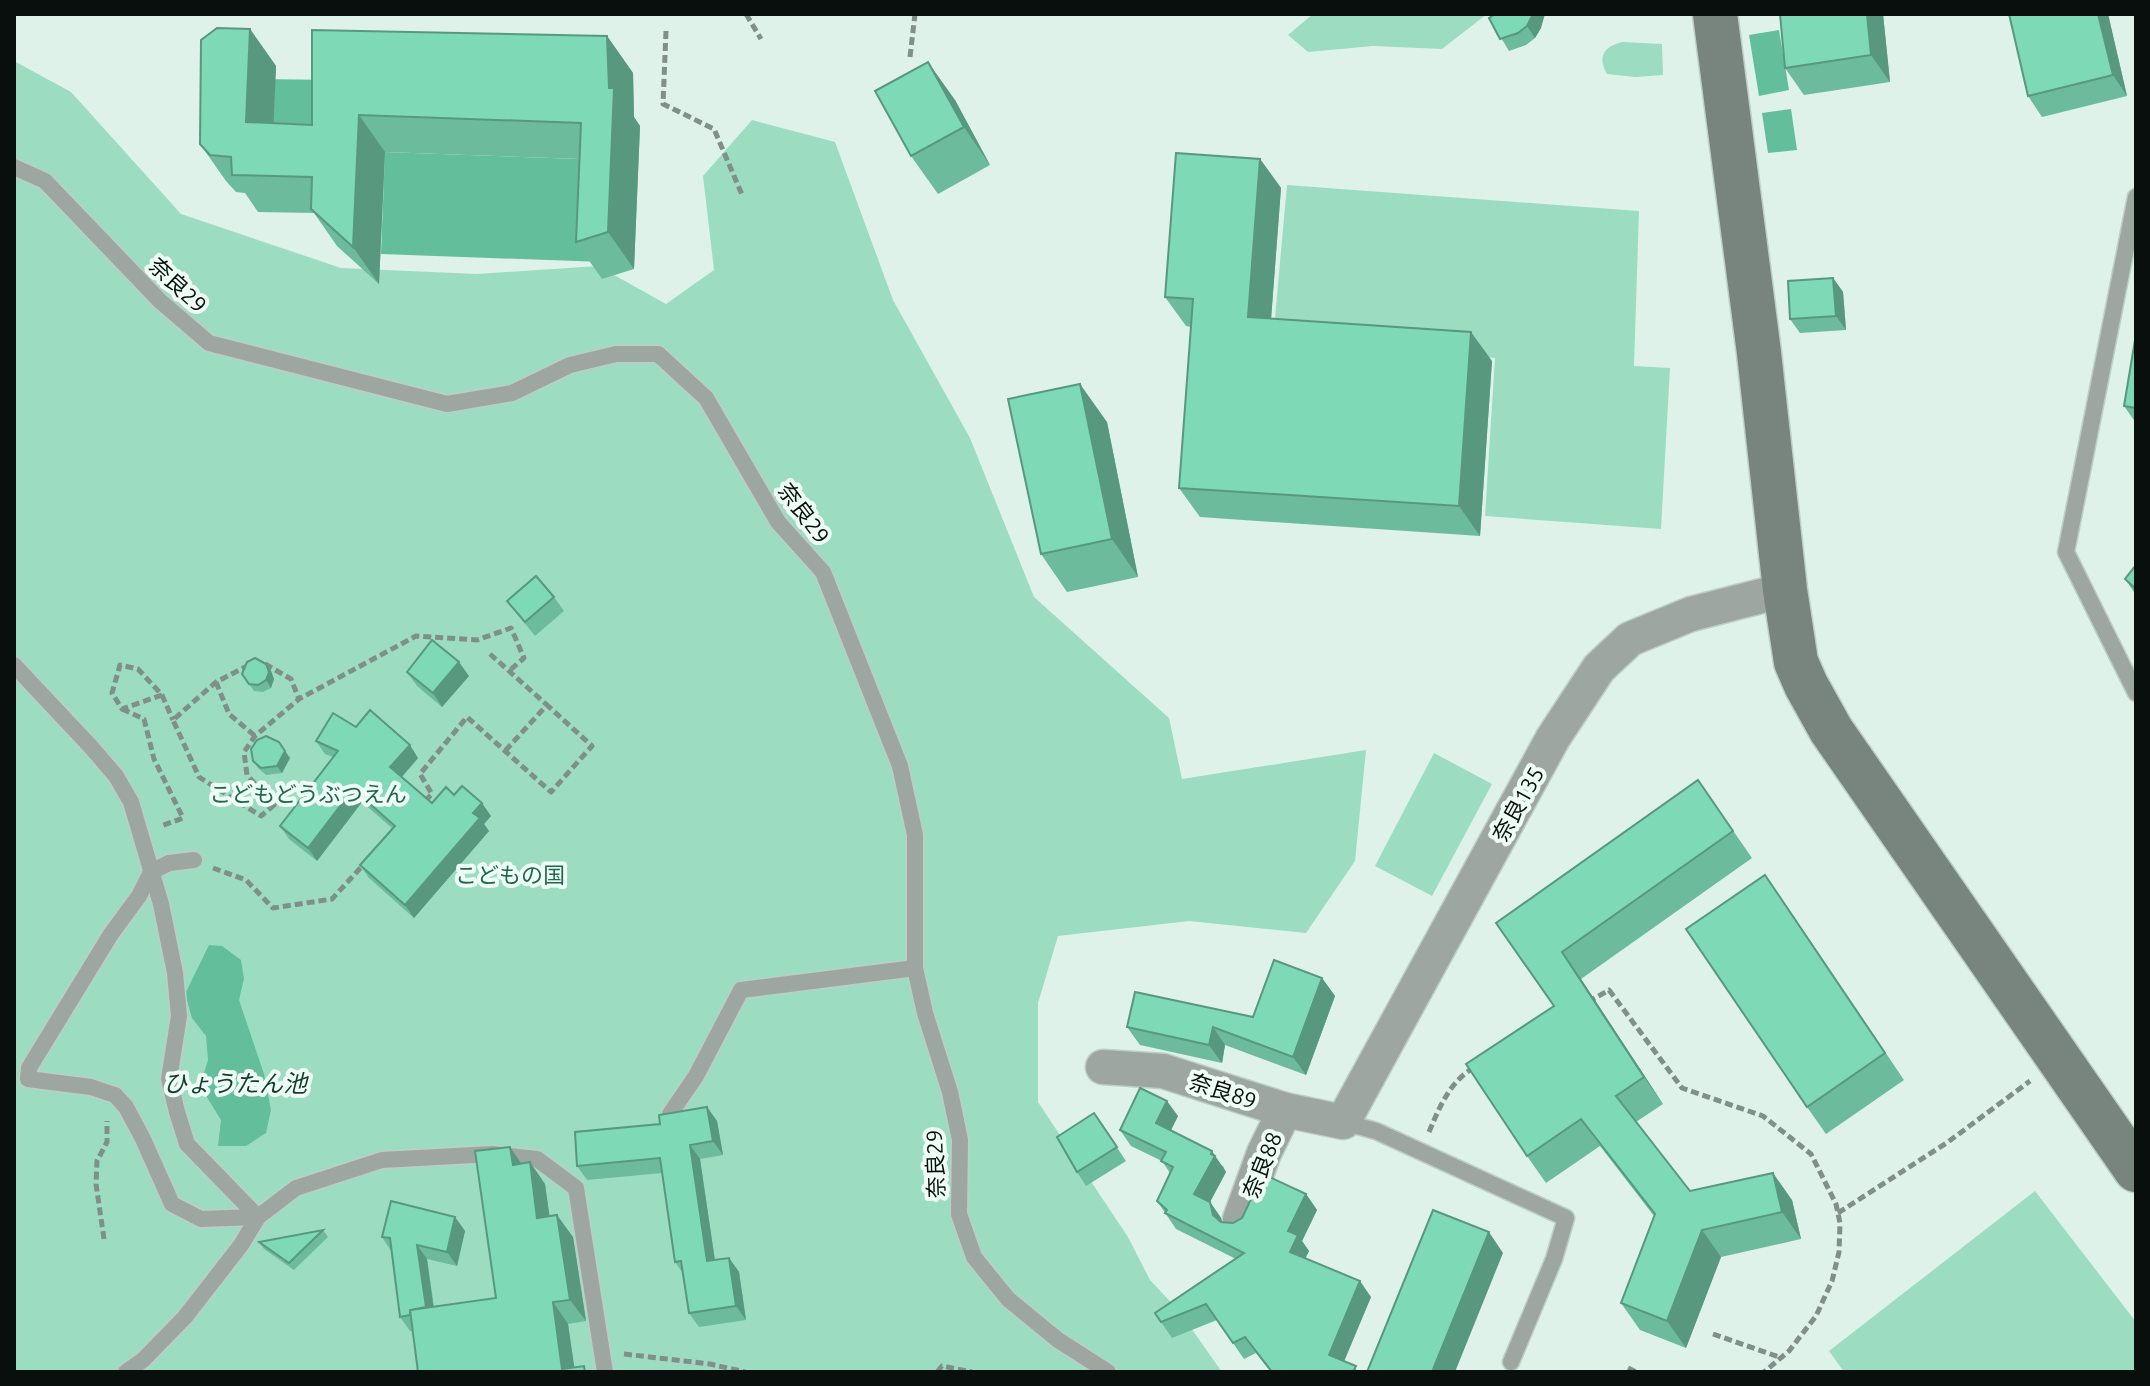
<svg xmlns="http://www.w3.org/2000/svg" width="2150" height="1386" font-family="Ubuntu,'Noto Sans JP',sans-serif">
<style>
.green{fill:#9cddc2}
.water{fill:#63be9c}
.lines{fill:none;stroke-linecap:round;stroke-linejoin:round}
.lane-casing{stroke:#bccec6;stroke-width:19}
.street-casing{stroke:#bccec6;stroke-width:37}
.secondary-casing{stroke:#bccec6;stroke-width:47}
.path{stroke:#818f89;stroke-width:5;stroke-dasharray:8 4;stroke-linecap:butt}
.lane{stroke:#9ea6a2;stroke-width:16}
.street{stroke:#9ea6a2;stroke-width:34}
.secondary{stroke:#78847e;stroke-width:44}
.wall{fill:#6cbb9d}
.shaded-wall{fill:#58987f}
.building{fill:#7ed9b6;stroke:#58987f;stroke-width:2}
.labels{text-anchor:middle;stroke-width:8;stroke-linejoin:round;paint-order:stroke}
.street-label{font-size:22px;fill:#090f0c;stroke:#eefef7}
.park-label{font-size:22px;fill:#21664f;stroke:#eefef7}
.water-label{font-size:24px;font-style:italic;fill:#143d2e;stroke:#eefef7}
</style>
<rect width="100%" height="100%" fill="#def2e9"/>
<g class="green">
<polygon points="1313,14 1487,14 1442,49 1373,46 1308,52 1288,35"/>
<path d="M1622,42L1662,44L1663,75L1635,77L1607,74C1597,56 1604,47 1622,42Z"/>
<polygon points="14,61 71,92 181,214 341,268 477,274 598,266 666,304 714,270 703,176 752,120 835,142 893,300 970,438 1034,597 1169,718 1182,779 1366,750 1355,861 1306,933 1189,921 1058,936 1038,1003 1038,1102 1128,1237 1150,1280 1179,1311 1222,1372 14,1372"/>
<polygon points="1287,185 1639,211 1634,366 1670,368 1661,529 1485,516 1495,358 1273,340"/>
<polygon points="1434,753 1492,784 1432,896 1375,866"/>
<polygon points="2035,1191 2136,1322 2136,1372 1844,1372 1829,1351"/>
</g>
<g class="water">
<polygon points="1779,30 1789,90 1759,96 1749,35"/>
<polygon points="249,79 338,80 337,162 247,157"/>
<polygon points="1791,109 1797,150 1768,153 1762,113"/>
<polygon points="385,152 607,160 603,262 381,254"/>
<polygon points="209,945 222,946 241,960 244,979 239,1000 264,1074 271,1110 266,1133 246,1146 218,1146 221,1120 200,1086 208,1060 206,1036 192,1018 185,994"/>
</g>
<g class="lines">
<g class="lane-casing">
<g id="lane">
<polyline points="14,167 45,181 160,301 209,343 447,404 512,393 570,365 616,354 658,354 706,398 778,522 823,572 900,766 915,835 915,968 925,1013 950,1092 960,1140 959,1214 974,1257 1008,1299 1058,1340 1108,1372"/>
<polyline points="2136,197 2066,552 2136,693"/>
<polyline points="14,665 91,747 116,776 131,802 161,904 175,973 179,1016 169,1079 177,1112 187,1144 258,1217"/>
<polyline points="194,860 169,863 151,872 139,896 111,934 29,1068 28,1079 91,1087 115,1095 126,1107 143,1139 172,1204 201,1219 258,1217"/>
<polyline points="670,1114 696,1076 741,990 915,968"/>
<polyline points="1343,1122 1376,1131 1566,1218 1554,1259 1511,1362"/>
<polyline points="126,1372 143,1360 185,1317 241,1245 258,1217 296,1188 382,1160 492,1154 537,1159 576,1188 605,1372"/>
</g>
</g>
<g class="street-casing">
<g id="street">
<polyline points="1103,1067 1163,1071 1285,1110 1343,1122 1553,738 1599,668 1630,639 1691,614 1785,590"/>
<polyline points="1240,1219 1264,1153 1285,1110"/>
</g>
</g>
<g class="secondary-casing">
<polyline id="secondary" points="1715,14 1759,353 1785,590 1796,662 1806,685 1831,730 2136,1170"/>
</g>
<g class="path">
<polyline points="746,14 761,39"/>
<polyline points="666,31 663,104 714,129 743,197"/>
<polyline points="910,57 915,14"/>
<polyline points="490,654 547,705"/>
<polyline points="265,664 291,679 299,699"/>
<polyline points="249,665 216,682 173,720 199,777 261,816 274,805 247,775 244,752 255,736 299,699 416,636 477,640 511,628 524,658 509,671"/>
<polyline points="216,682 229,714 255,736"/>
<polyline points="162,695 122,709 112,693 120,665 138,669 162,695 173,720"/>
<polyline points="122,709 144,719 154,759 183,818 161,826"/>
<polyline points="425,801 432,794 420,774 467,717 551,792 592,746 547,705 505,751"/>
<polyline points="213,868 246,880 273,908 332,899 365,863"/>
<polyline points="1588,1002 1609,990 1682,1088 1763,1116 1811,1154 1836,1204 1840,1223 1839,1252 1832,1281 1816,1316 1789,1351 1764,1372"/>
<path d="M1429,1132C1440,1106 1450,1081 1475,1067"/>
<polyline points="1838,1213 1948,1142 2030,1081"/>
<polyline points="104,1239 96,1184 97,1161 107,1142 107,1121"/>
<polyline points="1713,1334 1779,1357"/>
<polyline points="624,1354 710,1364 745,1372"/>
<polyline points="1628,1368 1636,1372"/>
<polyline points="937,1372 942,1366 972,1372"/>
</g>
<use href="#lane" class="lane"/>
<use href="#street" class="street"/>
<use href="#secondary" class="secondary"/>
</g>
<g class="wall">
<polygon points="1780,14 1883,14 1890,82 1804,95 1785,68"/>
<polygon points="2009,14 2108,14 2127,96 2042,117 2028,96"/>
<polygon points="1489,18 1541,28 1535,38 1526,45 1509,51"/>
<polygon points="250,29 276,66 273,123 312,125 607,36 633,73 634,117 640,126 634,269 602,279 576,242 580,159 385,152 379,284 337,246 314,213 258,212 245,193 236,192 226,181 200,144"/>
<polygon points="955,100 990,165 938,194 911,156"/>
<polygon points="1260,159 1281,188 1271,319 1492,361 1480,536 1200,517 1179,488 1191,327 1186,326 1165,297"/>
<polygon points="1833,278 1843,292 1846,330 1800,333 1790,319"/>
<polygon points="2136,334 2136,423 2124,406"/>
<polygon points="1107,422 1138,577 1067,592 1041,554"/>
<polygon points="2136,565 2136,595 2125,579"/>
<polygon points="554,597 564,611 535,636 507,601"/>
<polygon points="266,664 271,671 274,679 271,688 263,692 254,691 242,674"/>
<polygon points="407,672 469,676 442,707 417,686"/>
<polygon points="356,727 418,758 402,777 432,803 454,795 491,816 484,824 489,831 414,918 369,878 360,865 392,828 362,802 317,861 289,839 280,826 333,757 325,754 316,741"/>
<polygon points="290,758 282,773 266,775 258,768 253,761"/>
<polygon points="1698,780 1752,858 1581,979 1663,1104 1636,1122 1690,1191 1792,1200 1801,1239 1721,1257 1686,1348 1640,1330 1621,1303 1654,1216 1600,1146 1546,1183 1527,1156 1554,1006 1496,923"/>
<polygon points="1784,902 1904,1080 1826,1134 1807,1107"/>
<polygon points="1322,978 1335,996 1306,1075 1225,1045 1222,1063 1140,1045 1127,1027 1253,1017"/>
<polygon points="707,1107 717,1121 723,1155 700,1159 715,1260 729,1258 739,1272 746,1320 699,1327 689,1313 682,1272 675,1262 662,1173 587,1180 577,1166 660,1124"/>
<polygon points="1094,1113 1126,1161 1086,1186 1077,1172"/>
<polygon points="1178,1116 1171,1130 1223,1166 1226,1172 1210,1202 1221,1218 1222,1222 1233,1223 1306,1194 1317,1210 1302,1241 1309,1251 1305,1258 1371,1297 1344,1361 1360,1372 1271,1372 1256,1353 1244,1359 1217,1320 1172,1338 1161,1322 1236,1259 1176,1229 1157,1201 1170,1173 1162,1161 1131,1146 1120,1130"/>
<polygon points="522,1164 545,1184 549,1216 573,1237 586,1321 568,1324 574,1367 588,1372 410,1331 400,1317 391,1251 382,1237 455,1217 465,1231 457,1266 427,1259 434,1306 496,1298"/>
<polygon points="323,1230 328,1237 294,1270 264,1249 259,1242"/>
</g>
<g class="shaded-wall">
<polygon points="1533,14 1545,14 1541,28 1535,38 1527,26"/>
<polygon points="1867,14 1883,14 1890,82 1871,55"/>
<polygon points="2098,14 2108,14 2127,96 2113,75"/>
<polygon points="250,29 276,66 272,159 246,122"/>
<polygon points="607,36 633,73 634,117 640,126 634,269 608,232 609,88"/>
<polygon points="928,62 955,100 990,165 964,127"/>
<polygon points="359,115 385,152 379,284 353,247"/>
<polygon points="1260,159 1281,188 1269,346 1248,317"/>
<polygon points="1833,278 1843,292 1846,330 1836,316"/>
<polygon points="1471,332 1492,361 1480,536 1459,506"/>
<polygon points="1080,384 1107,422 1138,577 1112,539"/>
<polygon points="459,662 469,676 442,707 433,693"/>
<polygon points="266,664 271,671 274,679 271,688 266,680"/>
<polygon points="279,742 290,758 282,773 277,766"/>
<polygon points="410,745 418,758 399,780 390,767"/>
<polygon points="353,789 362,802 317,861 308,848"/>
<polygon points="482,803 491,816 484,824 489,831 414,918 405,905"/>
<polygon points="1562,952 1581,979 1663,1104 1644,1077"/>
<polygon points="1322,978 1335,996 1306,1075 1293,1057"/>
<polygon points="1213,1027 1225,1045 1222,1063 1209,1045"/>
<polygon points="1167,1101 1178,1116 1167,1138 1156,1123"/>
<polygon points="707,1107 717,1121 723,1155 713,1141"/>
<polygon points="690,1145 700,1159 717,1275 707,1261"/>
<polygon points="510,1147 525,1169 513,1165"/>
<polygon points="1212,1151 1226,1172 1210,1202 1221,1218 1224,1231 1194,1194"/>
<polygon points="530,1162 545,1184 553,1240 537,1218"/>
<polygon points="1773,1173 1792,1200 1801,1239 1782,1212"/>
<polygon points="1306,1194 1317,1210 1302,1241 1309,1251 1301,1268 1290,1252 1288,1231"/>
<polygon points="557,1215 573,1237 586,1321 570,1300"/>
<polygon points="455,1217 465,1231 457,1266 447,1252"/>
<polygon points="1702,1230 1721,1257 1686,1348 1667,1321"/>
<polygon points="1489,1232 1503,1253 1455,1372 1432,1372"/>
<polygon points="417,1245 427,1259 436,1327 426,1313"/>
<polygon points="729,1258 739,1272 746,1320 736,1306"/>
<polygon points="1360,1281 1371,1297 1340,1371 1329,1355"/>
<polygon points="553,1302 568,1324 575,1372 562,1369"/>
</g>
<g class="building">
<polygon points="1495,14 1533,14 1527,26 1518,33 1500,39 1489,18"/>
<polygon points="1780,14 1867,14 1871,55 1785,68"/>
<polygon points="2009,14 2098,14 2113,75 2028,96"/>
<polygon points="217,28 250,29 246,122 312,125 312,30 607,36 609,88 614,88 608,232 576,242 581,123 359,115 353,247 311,209 312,177 232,175 231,157 210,155 200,144 201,40"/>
<polygon points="928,62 964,127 911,156 875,91"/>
<polygon points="1176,153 1260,159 1248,317 1471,332 1459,506 1179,488 1193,299 1165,297"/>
<polygon points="1833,278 1836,316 1790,319 1788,281"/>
<polygon points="2136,334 2136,408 2124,406"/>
<polygon points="1080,384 1112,539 1041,554 1008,399"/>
<polygon points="2136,565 2136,589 2125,579"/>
<polygon points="536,576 554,597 525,622 507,601"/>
<polygon points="432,640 459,662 433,693 407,672"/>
<polygon points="255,658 266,664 269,672 266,680 258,685 249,684 242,674 247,662"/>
<polygon points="370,710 410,745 390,767 432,803 446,787 454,795 462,786 482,803 473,813 480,818 405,905 360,865 395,826 353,789 308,848 280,826 338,751 316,741 333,713 356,727"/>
<polygon points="266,736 279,742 285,751 277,766 261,768 253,761 251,749 257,740"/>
<polygon points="1698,780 1733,831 1562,952 1644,1077 1616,1096 1690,1191 1773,1173 1782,1212 1702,1230 1667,1321 1621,1303 1655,1214 1581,1119 1527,1156 1466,1064 1554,1006 1496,923"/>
<polygon points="1765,875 1885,1053 1807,1107 1686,929"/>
<polygon points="1274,960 1322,978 1293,1057 1213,1027 1209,1045 1127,1027 1135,992 1253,1017"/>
<polygon points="1140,1088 1167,1101 1156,1123 1212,1151 1211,1154 1215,1156 1194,1194 1210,1202 1213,1215 1221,1222 1233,1223 1242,1218 1263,1174 1306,1194 1288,1231 1298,1235 1290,1252 1360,1281 1329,1355 1356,1366 1353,1372 1272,1372 1245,1337 1233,1343 1206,1304 1161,1322 1155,1313 1244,1253 1165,1213 1167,1210 1157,1201 1173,1167 1161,1161 1166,1152 1120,1130"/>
<polygon points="707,1107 713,1141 690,1145 707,1261 729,1258 736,1306 689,1313 681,1261 675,1262 660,1158 577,1166 575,1132 660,1124 659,1115"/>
<polygon points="1094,1113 1117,1147 1077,1172 1057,1137"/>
<polygon points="510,1147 513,1165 530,1162 537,1218 557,1215 570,1300 553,1302 562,1369 584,1366 585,1372 418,1372 410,1310 496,1298 475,1151"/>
<polygon points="391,1201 455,1217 447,1252 417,1245 426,1307 410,1310 410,1315 400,1317 390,1238 382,1237"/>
<polygon points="1433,1210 1489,1232 1432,1372 1367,1372"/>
<polygon points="323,1230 289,1263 259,1242"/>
</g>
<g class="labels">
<g class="street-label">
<text transform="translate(178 285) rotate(43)" y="8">奈良29</text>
<text transform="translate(804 513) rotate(53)" y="8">奈良29</text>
<text transform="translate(1518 804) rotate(-61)" y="8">奈良135</text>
<text transform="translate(1223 1091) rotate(18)" y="8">奈良89</text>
<text transform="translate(935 1164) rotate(-92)" y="8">奈良29</text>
<text transform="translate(1262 1165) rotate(-68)" y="8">奈良88</text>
</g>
<g class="park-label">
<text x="308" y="802">こどもどうぶつえん</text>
<text x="510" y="883">こどもの国</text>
</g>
<g class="water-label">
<text x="235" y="1092">ひょうたん池</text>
</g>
</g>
<rect width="2150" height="1386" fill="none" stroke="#090f0c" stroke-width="32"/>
</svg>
